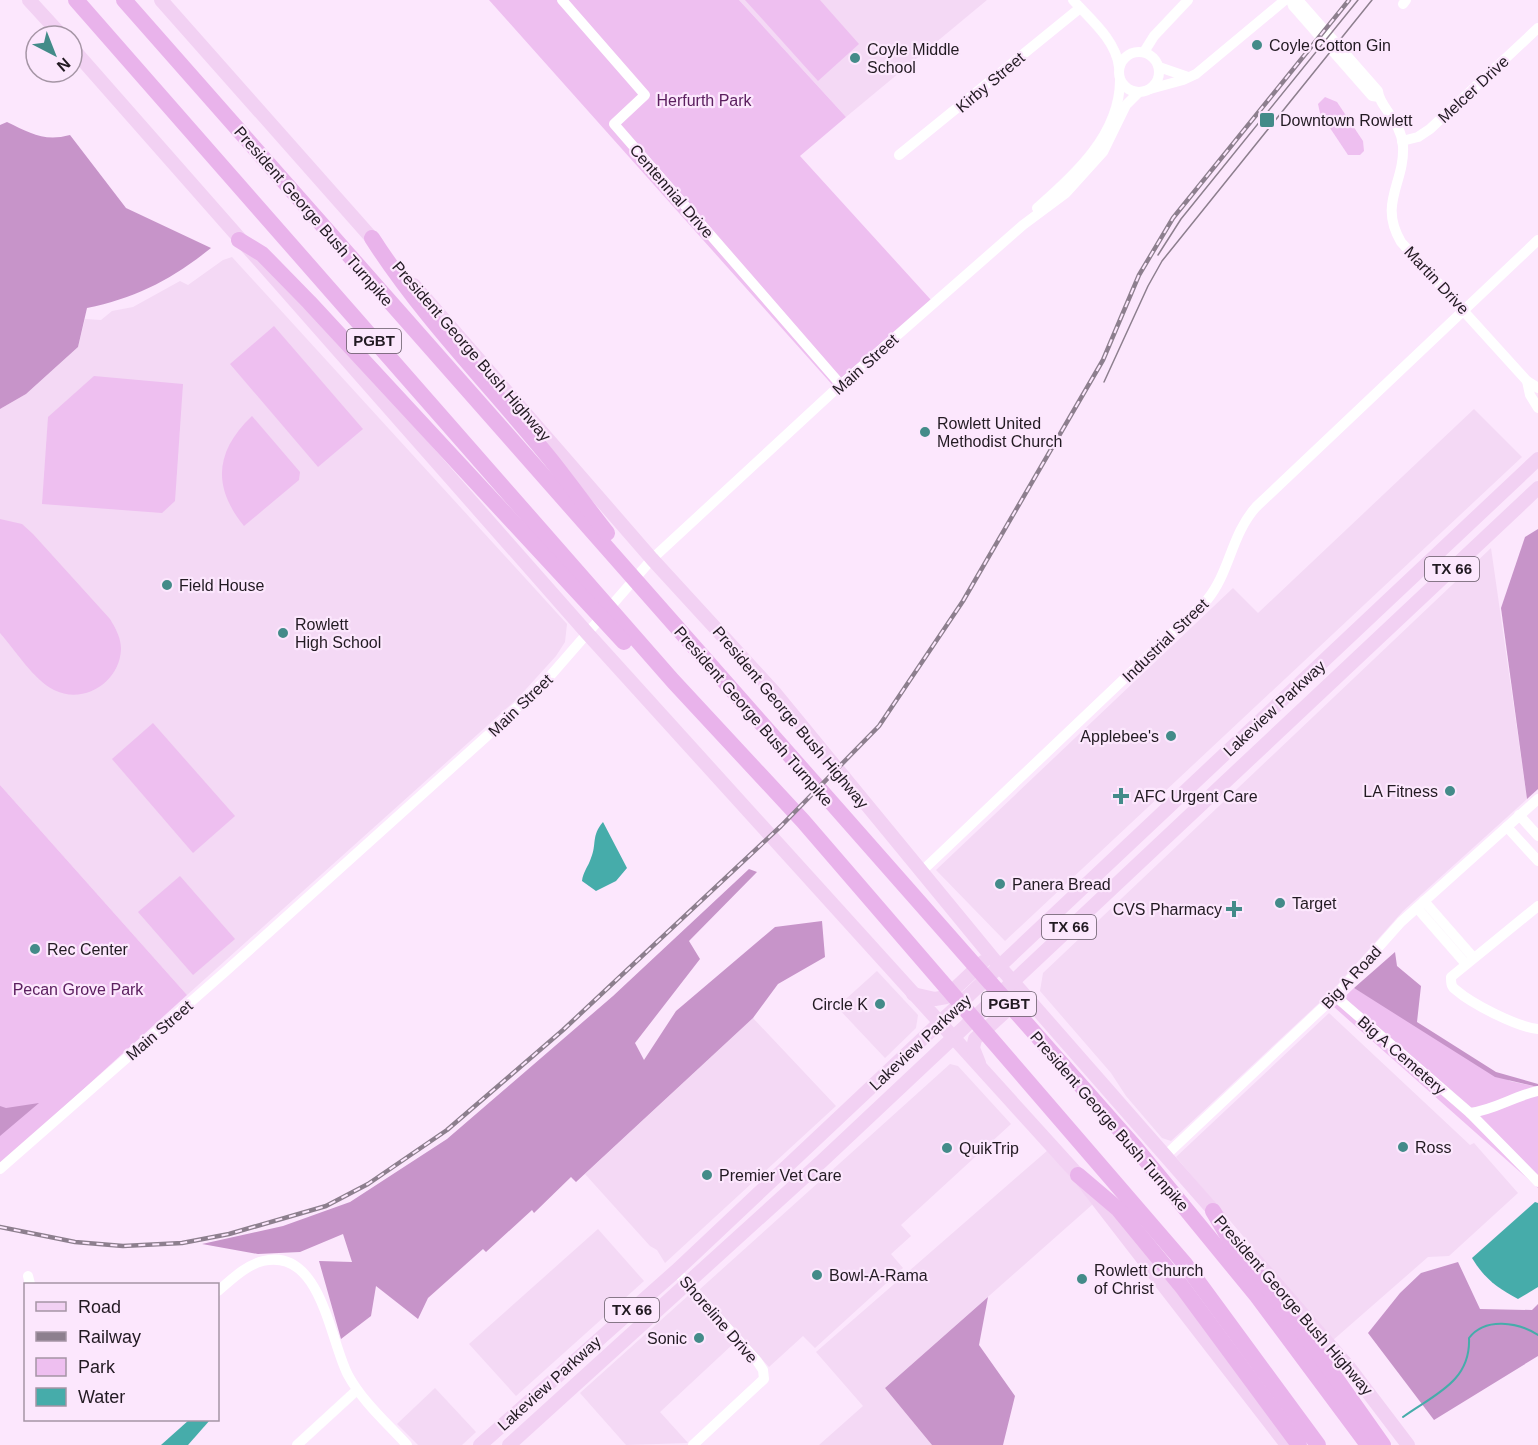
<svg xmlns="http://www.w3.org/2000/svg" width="1538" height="1445" font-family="Helvetica,sans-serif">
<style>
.built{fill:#f4d9f5}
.green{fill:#eebff0}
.forest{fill:#c794c9}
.water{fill:#46acaa}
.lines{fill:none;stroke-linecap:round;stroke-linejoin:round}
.stream{stroke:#46acaa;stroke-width:2}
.minor{stroke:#fff;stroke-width:10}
.major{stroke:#f2d1f3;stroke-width:14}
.highway{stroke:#e9b3eb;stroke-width:16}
.tram{stroke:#8d7f8e;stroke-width:1.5}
.rail-casing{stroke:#8d7f8e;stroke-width:4.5}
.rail{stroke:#fce7fd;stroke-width:2;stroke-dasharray:7;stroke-linecap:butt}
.poi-dot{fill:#438b89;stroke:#fce7fd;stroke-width:2}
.labels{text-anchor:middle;stroke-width:4.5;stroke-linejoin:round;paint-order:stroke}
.shield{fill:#fce7fd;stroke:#635864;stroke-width:1.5}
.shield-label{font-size:15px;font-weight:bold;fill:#221a22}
.poi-label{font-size:16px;fill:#221a22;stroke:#fce7fd;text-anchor:start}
.street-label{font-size:16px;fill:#221a22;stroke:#fce7fd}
.park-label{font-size:16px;fill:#5c2060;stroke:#fce7fd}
</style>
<rect width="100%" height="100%" fill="#fce7fd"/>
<g class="built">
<polygon points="739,0 987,0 846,117"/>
<polygon points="232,257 567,624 565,642 556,656 517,699 187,995 0,785 0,409 26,394 78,347 85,319 101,320 112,311 133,307 180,281 188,285 223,260"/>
<polygon points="1474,409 1522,457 1005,941 936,870 1233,588 1258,613"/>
<polygon points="1491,548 1527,799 1403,911 1331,992 1171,1141 1162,1138 1126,1096 1111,1073 1040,991 1043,973"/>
<polygon points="877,971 918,1015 916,1028 885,1058 837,1007"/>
<polygon points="1329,1013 1470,1145 1474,1143 1518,1193 1449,1256 1428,1257 1332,1341 1176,1157"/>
<polygon points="753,1018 836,1106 665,1263 657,1250 650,1246 585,1174"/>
<polygon points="950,1064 958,1066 1011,1124 901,1225 911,1236 891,1254 903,1268 815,1348 803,1336 769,1367 699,1290"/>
<polygon points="1048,1150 1093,1204 885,1388 932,1445 819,1445 863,1406 816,1352"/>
<polygon points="598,1229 644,1281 516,1396 469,1344"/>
<polygon points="690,1294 733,1344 660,1412 688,1443 626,1445 580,1393"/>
<polygon points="435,1388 476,1432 462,1445 418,1445 397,1424"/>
</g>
<g class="green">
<polygon points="489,0 739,0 846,117 800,156 931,300 836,389"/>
<polygon points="745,0 820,0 859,44 818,81"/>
<polygon points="1325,97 1337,102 1363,141 1364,151 1360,155 1348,155 1320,113 1318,104"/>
<polygon points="274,326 363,429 318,467 230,364"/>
<polygon points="94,376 183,384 175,501 162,513 42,504 48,417"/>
<path d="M252,416L300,472L299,480L244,526C212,487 215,451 252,416Z"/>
<path d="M0,519L22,524L33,534L110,619C116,629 121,638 121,649C120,682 84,705 54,690C33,679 16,651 0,633Z"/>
<polygon points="153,723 235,816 193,853 112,759"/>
<polygon points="0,785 187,995 0,1165"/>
<polygon points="180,876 235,939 193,975 138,912"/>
<polygon points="1354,988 1510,1081 1538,1087 1538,1188 1334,1007"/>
</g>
<g class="forest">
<path d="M7,122C30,133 44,142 70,135L126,208L211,248C171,280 136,298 87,308L78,347L26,394L0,409V125Z"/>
<polygon points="1538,529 1538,789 1527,799 1501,608 1525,537"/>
<polygon points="749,869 757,872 689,941 700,959 635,1043 644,1060 676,1011 775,927 822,921 825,957 778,984 753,1018 576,1182 571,1177 534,1213 532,1210 486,1252 483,1249 428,1298 418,1319 376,1286 371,1316 341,1339 319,1261 352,1262 343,1234 300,1252 258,1254 202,1244 283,1226 350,1202 447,1139 613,996"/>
<polygon points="1395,952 1397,966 1421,986 1417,1022 1496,1072 1538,1084 1538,1087 1495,1077 1354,988"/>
<polygon points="39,1103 0,1136 0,1106 6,1108"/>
<polygon points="1458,1262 1480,1309 1532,1310 1538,1304 1538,1356 1434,1420 1368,1333 1400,1293 1421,1273"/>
<polygon points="988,1297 979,1345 1015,1396 1003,1445 932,1445 885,1388"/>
</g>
<g class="water">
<path d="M603,822L627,868L616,881L596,891L582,881C583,872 588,867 591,858C597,844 591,836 603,822Z"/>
<path d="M1535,1202L1538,1203V1287L1518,1299C1497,1288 1484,1278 1472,1258Z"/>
<polygon points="189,1420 210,1420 188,1445 161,1445"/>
</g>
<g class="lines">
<path class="stream" d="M1403,1417C1433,1395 1471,1382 1469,1338C1485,1317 1518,1322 1538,1335"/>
<g class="minor">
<polyline points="562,0 645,95 614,124 841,385"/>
<path d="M1073,0C1090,19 1116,40 1119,67"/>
<polyline points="1291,0 1293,6 1372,96 1379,97"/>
<path d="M1298,0L1378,91C1379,107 1401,120 1403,146C1405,183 1378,203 1401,242L1527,381L1538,388"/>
<polyline points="1403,4 1406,0"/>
<circle cx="1139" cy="72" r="20"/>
<polyline points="1144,52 1154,36 1188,0"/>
<polyline points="1159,67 1188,77"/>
<polyline points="1150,89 1183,80 1196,74 1285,0"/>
<polyline points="1402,141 1418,137 1430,129 1538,28"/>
<polyline points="899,155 1080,8"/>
<path d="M1037,208C1075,175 1120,134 1120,80"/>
<polyline points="1527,381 1530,395 1538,408"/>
<polyline points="1519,815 1538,836"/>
<polyline points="1507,827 1538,861"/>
<path d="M921,872L1207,600C1230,572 1231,535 1256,507L1538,240"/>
<polyline points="1424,901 1473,957"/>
<path d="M1538,906L1451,977C1451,983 1451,987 1456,990C1472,1004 1517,1027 1538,1029"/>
<polyline points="1417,908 1465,963"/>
<polyline points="1335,996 1470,1113"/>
<path d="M1538,1091C1514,1096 1495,1110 1470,1113L1538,1182"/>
<polyline points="1165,1156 1335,996 1401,922 1538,799"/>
<polyline points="0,1169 226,971 487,736 551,675 652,559 836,389 1023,225 1066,193 1103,152 1126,105 1138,93"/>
<polyline points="676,1271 757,1361 763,1370 764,1379 693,1445"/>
<polyline points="28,1276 30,1284"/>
<path d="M218,1291C231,1280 246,1265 263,1261C321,1247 330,1341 348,1375C362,1401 387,1423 407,1445"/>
<polyline points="297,1445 357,1390"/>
</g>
<g class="major">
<polyline points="29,0 62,36"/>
<polyline points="161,0 377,244"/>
<polyline points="72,48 587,633 1078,1175 1287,1445"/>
<polyline points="414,285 652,559 774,692 1000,967 1219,1217"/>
<polyline points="913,994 935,999 946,997 983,962"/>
<polyline points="979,1063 973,1048 975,1039 1017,1001"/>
<polyline points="1253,1257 1348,1366 1408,1445"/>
<polyline points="480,1445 676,1271 1538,459"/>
<polyline points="509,1445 822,1161 1538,488"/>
</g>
<g class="highway">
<polyline points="76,0 673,681 803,821 1185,1264 1318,1445"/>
<polyline points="124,0 1135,1147 1257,1296 1368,1445"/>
<path d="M372,238C424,319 491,386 551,460C570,484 588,509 607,533"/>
<polyline points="239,240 262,254 309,302 624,642"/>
<polyline points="1078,1175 1118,1209 1183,1288 1299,1445"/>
<polyline points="1213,1211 1229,1238 1311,1343 1383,1445"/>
</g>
<g class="tram">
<polyline points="1158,255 1181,219 1358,0"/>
<polyline points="1104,382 1148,286 1162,261 1372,0"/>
</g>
<g class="rail-casing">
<polyline id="rail" points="0,1227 75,1242 123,1246 182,1243 229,1234 326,1206 368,1184 447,1130 563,1030 781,826 879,726 963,601 1103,360 1139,275 1173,218 1349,0"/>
</g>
<use href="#rail" class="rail"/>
</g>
<g class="poi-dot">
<circle cx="1257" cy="45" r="6"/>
<circle cx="855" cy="58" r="6"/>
<rect x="1259" y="112" width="16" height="16" rx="3"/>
<circle cx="925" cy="432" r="6"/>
<circle cx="167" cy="585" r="6"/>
<circle cx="283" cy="633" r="6"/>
<circle cx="1171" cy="736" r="6"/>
<circle cx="1450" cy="791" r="6"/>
<path d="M1118 787h6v6h6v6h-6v6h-6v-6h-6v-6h6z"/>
<circle cx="1000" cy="884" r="6"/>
<circle cx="1280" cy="903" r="6"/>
<path d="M1231 900h6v6h6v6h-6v6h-6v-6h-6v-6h6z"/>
<circle cx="35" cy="949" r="6"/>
<circle cx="880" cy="1004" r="6"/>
<circle cx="1403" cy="1147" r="6"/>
<circle cx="947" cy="1148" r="6"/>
<circle cx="707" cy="1175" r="6"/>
<circle cx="817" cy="1275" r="6"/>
<circle cx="1082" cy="1279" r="6"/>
<circle cx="699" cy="1338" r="6"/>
</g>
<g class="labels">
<g class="shield">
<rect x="347" y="329" width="54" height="24" rx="4.5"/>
<rect x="1425" y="557" width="54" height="24" rx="4.5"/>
<rect x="1042" y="915" width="54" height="24" rx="4.5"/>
<rect x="982" y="992" width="54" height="24" rx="4.5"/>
<rect x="605" y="1298" width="54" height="24" rx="4.5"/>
</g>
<g class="shield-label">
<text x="374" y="346">PGBT</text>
<text x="1452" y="574">TX 66</text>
<text x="1069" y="932">TX 66</text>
<text x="1009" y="1009">PGBT</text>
<text x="632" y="1315">TX 66</text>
</g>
<g class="poi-label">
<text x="1269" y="51">Coyle Cotton Gin</text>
<text x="867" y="55">Coyle Middle<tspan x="867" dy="18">School</tspan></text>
<text x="1280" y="126">Downtown Rowlett</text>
<text x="937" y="429">Rowlett United<tspan x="937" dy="18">Methodist Church</tspan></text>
<text x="179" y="591">Field House</text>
<text x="295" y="630">Rowlett<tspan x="295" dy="18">High School</tspan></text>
<text x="1159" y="742" text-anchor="end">Applebee's</text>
<text x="1438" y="797" text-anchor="end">LA Fitness</text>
<text x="1134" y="802">AFC Urgent Care</text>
<text x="1012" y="890">Panera Bread</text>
<text x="1292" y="909">Target</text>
<text x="1222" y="915" text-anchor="end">CVS Pharmacy</text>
<text x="47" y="955">Rec Center</text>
<text x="868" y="1010" text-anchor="end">Circle K</text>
<text x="1415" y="1153">Ross</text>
<text x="959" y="1154">QuikTrip</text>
<text x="719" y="1181">Premier Vet Care</text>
<text x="1094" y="1276">Rowlett Church<tspan x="1094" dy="18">of Christ</tspan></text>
<text x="829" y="1281">Bowl-A-Rama</text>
<text x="687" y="1344" text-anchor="end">Sonic</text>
</g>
<g class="street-label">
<text transform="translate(990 82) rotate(-40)" y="6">Kirby Street</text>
<text transform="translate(1473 89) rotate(-43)" y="6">Melcer Drive</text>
<text transform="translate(672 191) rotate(49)" y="6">Centennial Drive</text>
<text transform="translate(314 216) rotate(49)" y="6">President George Bush Turnpike</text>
<text transform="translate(1437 280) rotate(47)" y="6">Martin Drive</text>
<text transform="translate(472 351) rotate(49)" y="6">President George Bush Highway</text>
<text transform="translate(865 364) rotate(-42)" y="6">Main Street</text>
<text transform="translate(1165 640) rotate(-44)" y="6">Industrial Street</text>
<text transform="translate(520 705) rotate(-44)" y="6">Main Street</text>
<text transform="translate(1274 708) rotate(-43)" y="6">Lakeview Parkway</text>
<text transform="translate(754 716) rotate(49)" y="6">President George Bush Turnpike</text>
<text transform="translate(791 717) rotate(50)" y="6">President George Bush Highway</text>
<text transform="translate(1351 977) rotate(-47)" y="6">Big A Road</text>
<text transform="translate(159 1030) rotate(-41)" y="6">Main Street</text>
<text transform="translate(920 1042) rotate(-43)" y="6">Lakeview Parkway</text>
<text transform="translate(1402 1055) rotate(41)" y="6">Big A Cemetery</text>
<text transform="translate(1110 1121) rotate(49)" y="6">President George Bush Turnpike</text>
<text transform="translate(1294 1305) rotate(49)" y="6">President George Bush Highway</text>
<text transform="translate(719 1319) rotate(49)" y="6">Shoreline Drive</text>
<text transform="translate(549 1383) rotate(-42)" y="6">Lakeview Parkway</text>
</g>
<g class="park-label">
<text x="704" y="106">Herfurth Park</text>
<text x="78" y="995">Pecan Grove Park</text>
</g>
</g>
<rect x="24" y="1283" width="195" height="138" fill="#fce7fd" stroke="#a595a5" stroke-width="1.5"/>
<rect x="36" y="1302" width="30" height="9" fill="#f2d1f3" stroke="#a595a5" stroke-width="1.5"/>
<text x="78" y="1313" font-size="18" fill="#221a22">Road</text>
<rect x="36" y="1332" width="30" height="9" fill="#8d7f8e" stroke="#a595a5" stroke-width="1.5"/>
<text x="78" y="1343" font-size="18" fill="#221a22">Railway</text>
<rect x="36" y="1358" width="30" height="18" fill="#eebff0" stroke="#a595a5" stroke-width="1.5"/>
<text x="78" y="1373" font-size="18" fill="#221a22">Park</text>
<rect x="36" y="1388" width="30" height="18" fill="#46acaa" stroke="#a595a5" stroke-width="1.5"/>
<text x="78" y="1403" font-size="18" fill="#221a22">Water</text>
<g transform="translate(54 54) rotate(138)"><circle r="28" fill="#fce7fd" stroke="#a595a5" stroke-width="1.5"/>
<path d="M0-4.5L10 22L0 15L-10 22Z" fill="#438b89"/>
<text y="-9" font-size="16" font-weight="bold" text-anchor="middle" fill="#221a22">N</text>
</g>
</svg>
